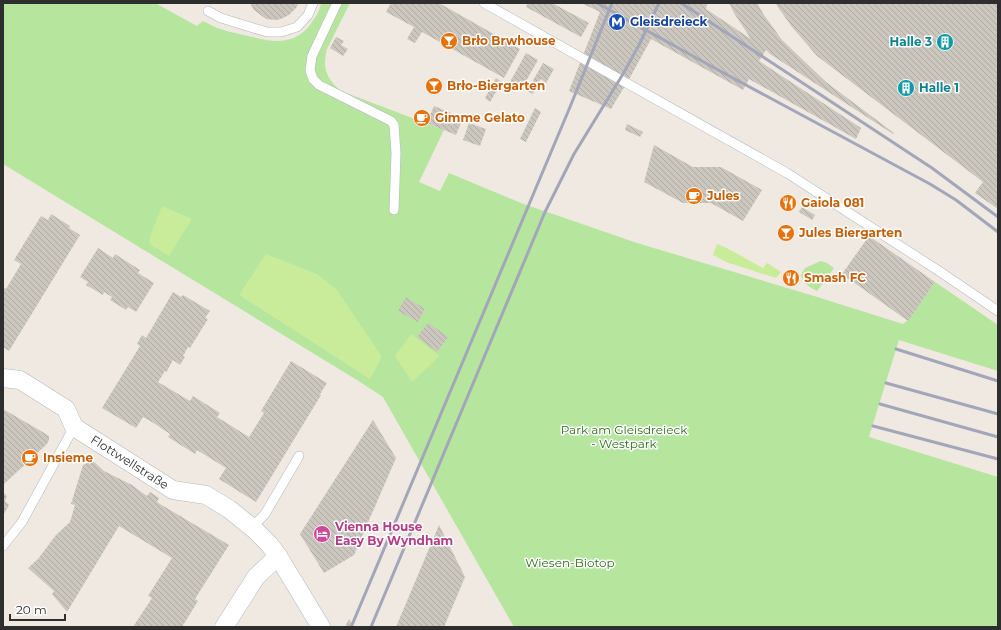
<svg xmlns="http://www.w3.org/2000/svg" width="1001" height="630" font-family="Montserrat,sans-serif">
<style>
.green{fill:#b6e59e}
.pitch{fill:#c9ec9a}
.building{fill:url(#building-back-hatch)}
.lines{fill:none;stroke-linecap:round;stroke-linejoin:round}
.lane-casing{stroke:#b4b7c1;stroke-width:10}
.street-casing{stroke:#b4b7c1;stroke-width:19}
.lane{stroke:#fff;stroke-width:9}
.street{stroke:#fff;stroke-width:18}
.rail{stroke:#a3a6b8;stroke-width:3}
.labels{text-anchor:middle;stroke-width:3;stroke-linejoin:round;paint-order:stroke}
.transit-label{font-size:12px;font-weight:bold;fill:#164399;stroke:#fff;text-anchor:start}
.food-label{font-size:12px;font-weight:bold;fill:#c56008;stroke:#fff;text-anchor:start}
.culture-label{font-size:12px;font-weight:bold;fill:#0d838f;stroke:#fff;text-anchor:end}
.park-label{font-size:12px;fill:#2c6e1b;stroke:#fff}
.street-label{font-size:12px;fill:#2e2e2e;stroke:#fff}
.hotel-label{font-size:12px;font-weight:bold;fill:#b23c85;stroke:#fff;text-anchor:start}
</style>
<defs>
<pattern id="building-back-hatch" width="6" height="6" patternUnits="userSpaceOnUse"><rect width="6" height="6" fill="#cbc7bf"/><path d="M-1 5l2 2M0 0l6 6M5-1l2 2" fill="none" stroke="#afaba4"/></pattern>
</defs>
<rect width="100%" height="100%" fill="#efe9e1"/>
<g class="green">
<path d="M3,3H155L197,26L203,21C208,23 212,26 217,28C226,31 235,33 244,35C269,41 292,48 310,25C315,18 320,11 321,3H350L327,49C322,68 326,78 341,91L444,130L419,182L440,191L449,173L521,203L637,243L814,296L903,324L908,320L935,282L998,325V371L899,340L869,437L998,477V627H514L383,397L357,380L3,164Z"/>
<path d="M821,261L827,263L834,268L817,291C809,287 804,284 801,275L805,268Z"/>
</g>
<g class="pitch">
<polygon points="162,206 192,219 169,256 151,245 149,242 150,237"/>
<path d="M717,244C733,250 747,260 763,268L767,263L781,272L776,278L726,262L713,255Z"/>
<polygon points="266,254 317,274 337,290 382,357 370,379 239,295"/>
<polygon points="411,334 440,356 412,382 395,356"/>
</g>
<g class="building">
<polygon points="250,3 299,3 296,8 289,15 281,19 276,20 266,19 254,10"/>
<polygon points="391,3 439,3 520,49 504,78 422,32 415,43 407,39 414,27 386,12"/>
<polygon points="528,3 552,3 589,23 581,37 526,7"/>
<polygon points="581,3 706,3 707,4 706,9 751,39 734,13 729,3 757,3 764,15 782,40 826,82 894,133 893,134 770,54 766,50 759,61 861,128 856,139 749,79 743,90 651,39 632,74 611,109 569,91 600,12"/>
<polygon points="775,3 998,3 998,209 975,193 983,182 817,56 792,27"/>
<polygon points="336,37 344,41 341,45 348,49 343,56 330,48"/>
<polygon points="526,53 538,60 522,88 510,82"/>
<polygon points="543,63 554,69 546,83 541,79 533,94 527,91"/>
<polygon points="496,78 502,82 490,102 485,98"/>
<polygon points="434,106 463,118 456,135 427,123"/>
<polygon points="535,108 541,112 526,142 520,139"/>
<polygon points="419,112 429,116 426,123 416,119"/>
<polygon points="469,123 486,129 480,146 463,140"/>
<polygon points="627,124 643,132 640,137 625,130"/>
<polygon points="654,145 693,167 721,167 762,190 743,221 711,203 683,203 644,182"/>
<polygon points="783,197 796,204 793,209 780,202"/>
<polygon points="802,207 815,215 812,220 799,212"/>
<polygon points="51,214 70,226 69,228 80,235 9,351 3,347 3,287 6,289 21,264 14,260 41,216 48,220"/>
<polygon points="869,236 935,282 908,321 842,274"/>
<polygon points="98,248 113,258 115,254 140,270 138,273 154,283 136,312 128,307 126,310 110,300 112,297 104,292 103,295 86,285 88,282 80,277"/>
<polygon points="173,292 181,297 183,295 210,311 205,318 208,319 190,348 188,347 183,356 185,357 180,365 173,360 167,371 167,372 165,371 158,382 190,401 193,396 220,413 217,417 249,437 264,413 261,411 291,361 327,383 320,394 321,395 256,502 219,479 226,468 197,450 195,454 168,437 170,434 152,422 143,417 136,428 102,408 140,346 137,344 142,335 146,338"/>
<polygon points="406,297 425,309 418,322 398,311"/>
<polygon points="428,323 448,337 437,352 417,337"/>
<polygon points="3,409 46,434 49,436 49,440 47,444 3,485"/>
<polygon points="373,420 396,458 354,555 324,573 300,534"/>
<polygon points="92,460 104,471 132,485 140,491 147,496 150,492 159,498 157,502 160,504 229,545 195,599 198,601 182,627 133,627 152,598 148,596 172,558 119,526 67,612 52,594 54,591 28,568 38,559 56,535 70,522 75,505 71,504 83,465"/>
<polygon points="3,492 7,496 5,501 9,505 3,516"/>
<polygon points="439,525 465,577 444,627 396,627"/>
<polygon points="349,619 354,627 345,627"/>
</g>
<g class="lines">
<g class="lane-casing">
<g id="lane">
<polyline points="337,3 312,56 310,70 313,79 319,85 391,121 394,125 396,153 394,210"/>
<polyline points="484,3 787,173 939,271 998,311"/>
<polyline points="208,11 221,18 250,27 267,32 281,32 297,27 308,15 313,3"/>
<polyline points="252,527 265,514 299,456"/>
<polyline points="3,546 22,522 74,427"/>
</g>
</g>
<g class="street-casing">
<g id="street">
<path id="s1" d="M3,378L20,380L66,409L74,427L173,490L206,495L229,509L255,530L269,544L278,556L321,627"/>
<polyline points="224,627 256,577 278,556"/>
</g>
</g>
<use href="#lane" class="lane"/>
<use href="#street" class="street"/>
<g class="rail">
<polyline points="597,3 720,71 930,184 956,200 998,232"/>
<polyline points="681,3 932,168 998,217"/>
<polyline points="896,349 998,381"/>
<polyline points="886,383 998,414"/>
<polyline points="880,404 998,437"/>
<polyline points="873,426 998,459"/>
<polyline points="352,625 570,107 612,3"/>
<polyline points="371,627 545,212 574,154 623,74 639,45 659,3"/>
</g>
</g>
<defs>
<g id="metro-disc" transform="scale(0.9)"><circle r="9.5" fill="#1a4fb4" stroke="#fff"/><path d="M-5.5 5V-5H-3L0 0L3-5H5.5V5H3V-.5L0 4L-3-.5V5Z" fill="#fff"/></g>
<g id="bar-disc" transform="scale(0.9)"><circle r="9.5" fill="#e8710a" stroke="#fff"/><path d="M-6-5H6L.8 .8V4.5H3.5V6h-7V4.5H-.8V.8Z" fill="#fff"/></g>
<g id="building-disc" transform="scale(0.9)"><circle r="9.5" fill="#0f9aa8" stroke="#fff"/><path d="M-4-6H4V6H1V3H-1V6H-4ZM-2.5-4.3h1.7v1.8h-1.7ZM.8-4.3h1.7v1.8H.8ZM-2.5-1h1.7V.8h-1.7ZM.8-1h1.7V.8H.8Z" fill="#fff"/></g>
<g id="cafe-disc" transform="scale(0.9)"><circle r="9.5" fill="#e8710a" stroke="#fff"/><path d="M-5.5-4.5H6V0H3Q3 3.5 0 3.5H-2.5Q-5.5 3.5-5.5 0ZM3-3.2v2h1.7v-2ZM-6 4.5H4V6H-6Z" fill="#fff"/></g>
<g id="restaurant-disc" transform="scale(0.9)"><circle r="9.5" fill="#e8710a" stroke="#fff"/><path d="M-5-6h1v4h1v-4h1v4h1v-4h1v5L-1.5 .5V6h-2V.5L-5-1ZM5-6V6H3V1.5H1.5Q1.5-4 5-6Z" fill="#fff"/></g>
<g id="hotel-disc" transform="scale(0.9)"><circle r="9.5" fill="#d1479c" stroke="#fff"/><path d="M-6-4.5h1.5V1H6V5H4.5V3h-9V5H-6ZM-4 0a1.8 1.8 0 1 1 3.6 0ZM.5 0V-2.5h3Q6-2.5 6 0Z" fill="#fff"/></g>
</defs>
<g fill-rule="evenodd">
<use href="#metro-disc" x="617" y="22"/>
<use href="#bar-disc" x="449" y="41"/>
<use href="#building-disc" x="945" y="42"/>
<use href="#bar-disc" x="434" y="86"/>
<use href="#building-disc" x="906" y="88"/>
<use href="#cafe-disc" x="422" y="118"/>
<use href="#cafe-disc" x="694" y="196"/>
<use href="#restaurant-disc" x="788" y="203"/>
<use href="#bar-disc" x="786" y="233"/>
<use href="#restaurant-disc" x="791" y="278"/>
<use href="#cafe-disc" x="30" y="458"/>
<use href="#hotel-disc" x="322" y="534"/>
</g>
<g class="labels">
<g class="transit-label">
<text x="630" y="26">Gleisdreieck</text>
</g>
<g class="food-label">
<text x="462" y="45">Brło Brwhouse</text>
<text x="447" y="90">Brło-Biergarten</text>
<text x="435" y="122">Gimme Gelato</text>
<text x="707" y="200">Jules</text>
<text x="801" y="207">Gaiola 081</text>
<text x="799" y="237">Jules Biergarten</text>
<text x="804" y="282">Smash FC</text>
<text x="43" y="462">Insieme</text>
</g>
<g class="culture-label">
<text x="932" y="46">Halle 3</text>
<text x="919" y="92" text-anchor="start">Halle 1</text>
</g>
<g class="park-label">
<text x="624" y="434">Park am Gleisdreieck<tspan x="624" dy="14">- Westpark</tspan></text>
<text x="570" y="567">Wiesen-Biotop</text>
</g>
<g class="street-label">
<text dy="4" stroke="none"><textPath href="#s1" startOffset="157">Flottwellstraße</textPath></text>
</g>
<g class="hotel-label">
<text x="335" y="531">Vienna House<tspan x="335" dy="14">Easy By Wyndham</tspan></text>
</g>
</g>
<rect width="1001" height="630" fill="none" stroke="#2e2e2e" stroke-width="8"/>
<path d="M10 614v6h55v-6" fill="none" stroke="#2e2e2e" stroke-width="2"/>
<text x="16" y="614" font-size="12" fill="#2e2e2e" stroke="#ffffff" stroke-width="3" paint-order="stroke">20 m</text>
</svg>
